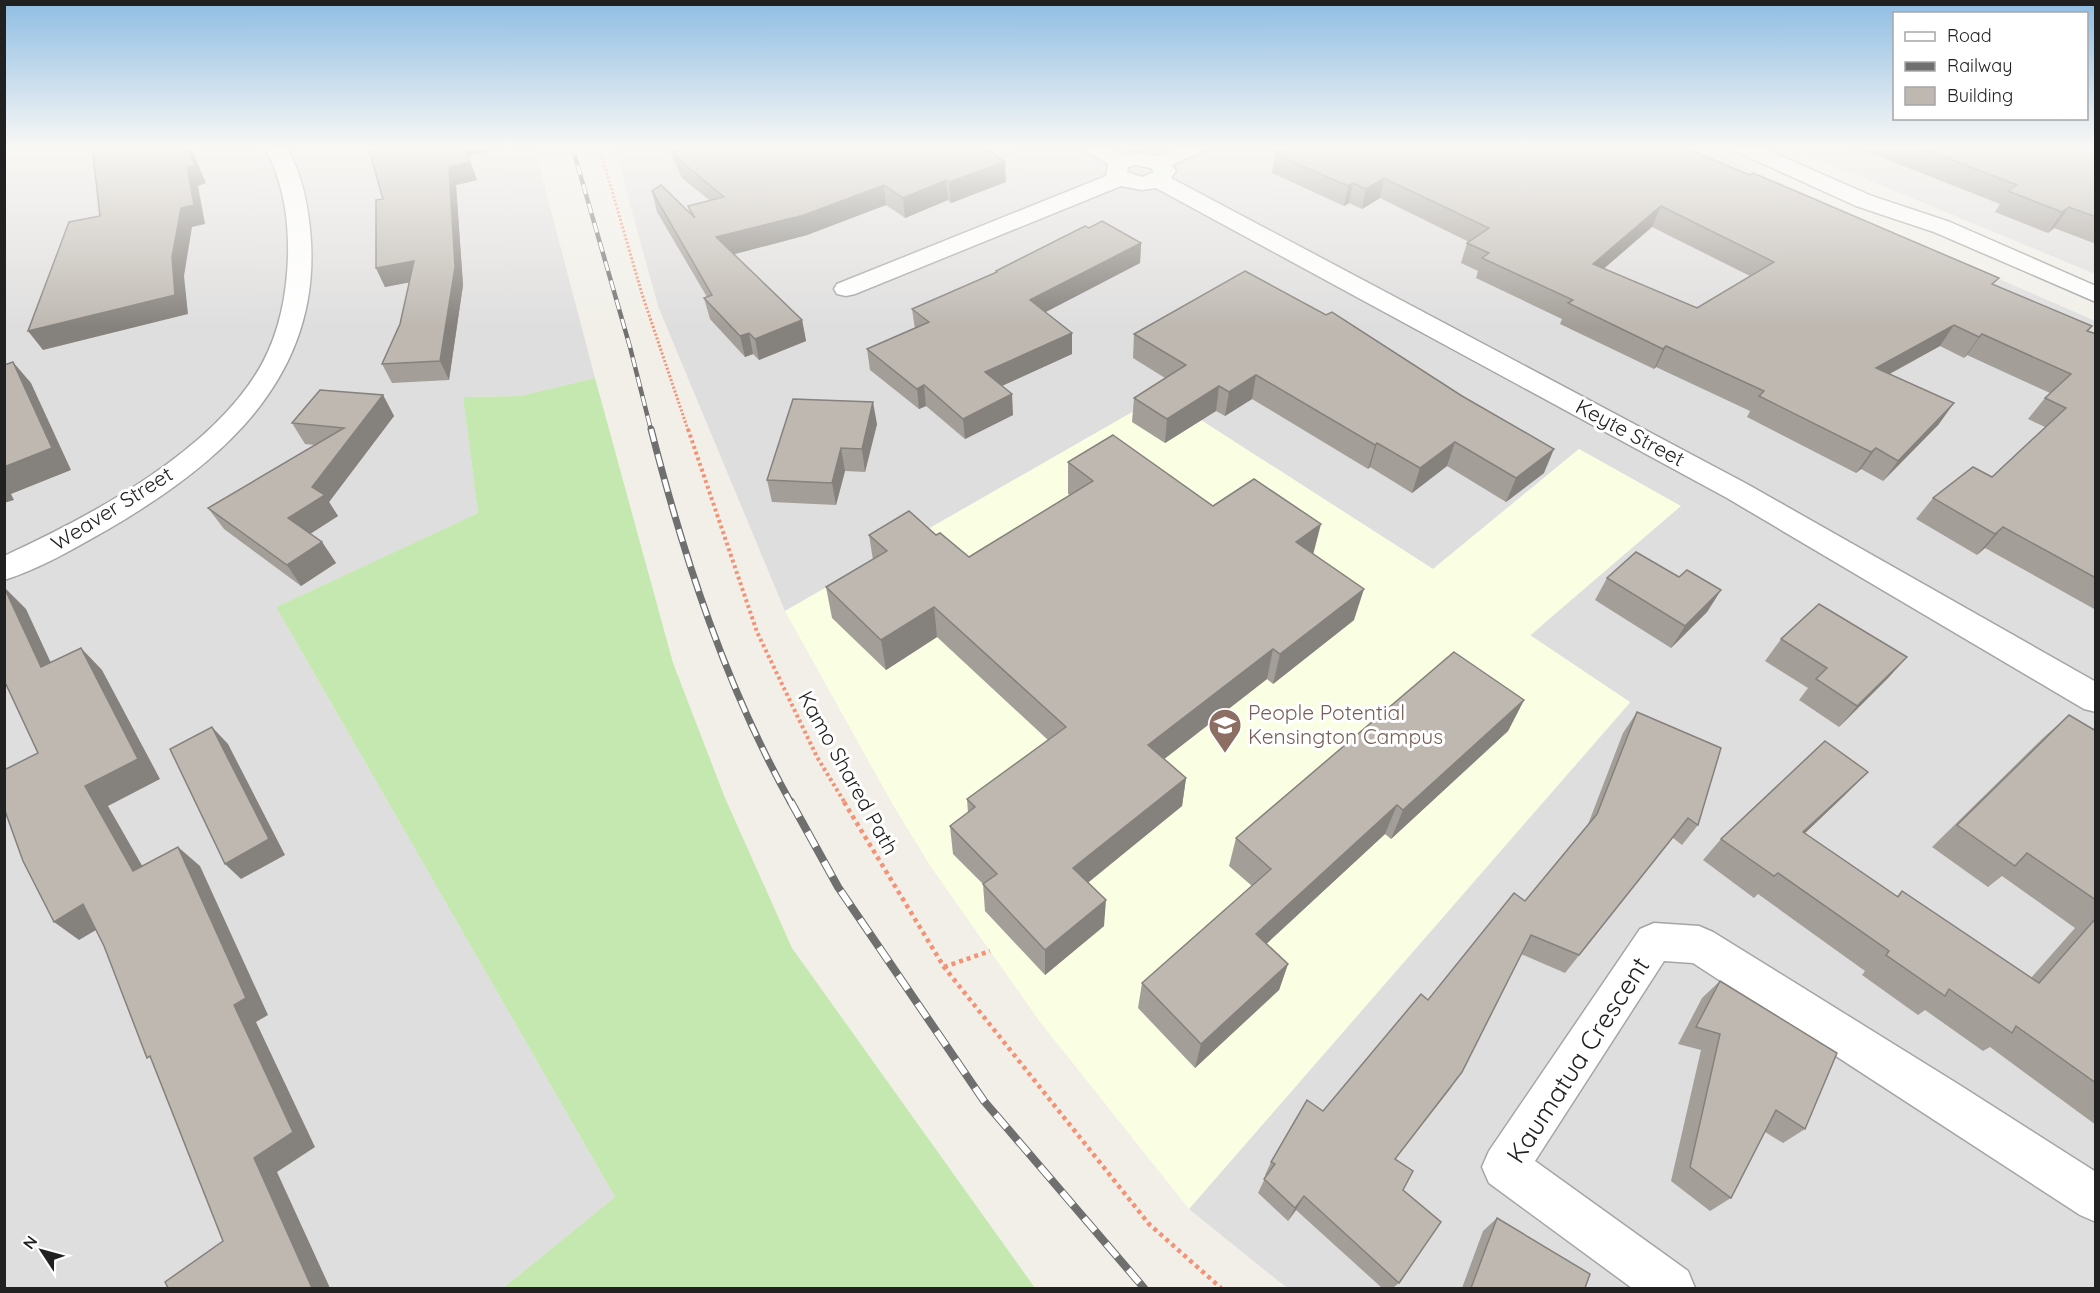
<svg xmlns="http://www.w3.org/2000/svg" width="2100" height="1293" font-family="Quicksand,sans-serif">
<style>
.residential{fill:#dfdede}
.education{fill:#fafee3}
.grass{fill:#c5e8b0}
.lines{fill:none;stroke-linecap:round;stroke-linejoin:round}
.minor-casing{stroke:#a5a5a5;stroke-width:3}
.path-far2{stroke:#f49275;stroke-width:3;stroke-dasharray:2 2;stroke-linecap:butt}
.path-far1{stroke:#f49275;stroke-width:4;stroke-dasharray:3 3;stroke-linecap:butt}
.path{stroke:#f49275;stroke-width:4.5;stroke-dasharray:4 4;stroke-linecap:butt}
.minor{fill:#fff;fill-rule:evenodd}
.rail-far2-casing{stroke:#6f6f6f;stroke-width:4.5}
.rail-far1-casing{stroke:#6f6f6f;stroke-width:7}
.rail-casing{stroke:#6f6f6f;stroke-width:8}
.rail-far2{stroke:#fff;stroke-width:3;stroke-dasharray:10;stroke-linecap:butt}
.rail-far1{stroke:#fff;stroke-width:4.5;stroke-dasharray:13;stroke-linecap:butt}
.rail{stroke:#fff;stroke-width:6;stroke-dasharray:17;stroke-linecap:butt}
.wall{fill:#a39e98;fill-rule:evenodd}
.shaded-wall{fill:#85817c}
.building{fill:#beb8b1;stroke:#85817c;stroke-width:1.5;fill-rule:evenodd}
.labels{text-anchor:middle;stroke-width:6;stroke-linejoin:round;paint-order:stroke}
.street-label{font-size:21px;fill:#212121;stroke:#fff}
.education-label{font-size:21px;fill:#785e54;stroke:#fff;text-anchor:start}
.near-street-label{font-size:26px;fill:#212121;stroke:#fff}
</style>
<rect width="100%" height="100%" fill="#f1efe8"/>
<g class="residential">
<polygon points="5,146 534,146 595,378 520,396 463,397 478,513 276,607 615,1197 503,1288 5,1288"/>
<polygon points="614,146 1697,146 2095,321 2095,1288 1287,1288 1189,1209 1630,703 1530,636 1680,506 1579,449 1433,569 1162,395 785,611 658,306"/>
<polygon points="1787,146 2095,146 2095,274"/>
</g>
<polygon class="education" points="1162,395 1433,569 1579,449 1681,506 1530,635 1630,702 1189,1209 1040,1022 931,867 893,805 785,611"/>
<polygon class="grass" points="595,378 673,663 725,798 792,948 1035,1288 503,1288 615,1197 276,607 478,513 463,397 520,396"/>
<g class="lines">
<g class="minor-casing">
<g id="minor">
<path d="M264,146H286C303,176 309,208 311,242C319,382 217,466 107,530C75,548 40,569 4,580V556C93,515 216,450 263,362C280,330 287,292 288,256C289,218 283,180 264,146Z"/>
<path d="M1081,146H1108L1123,155L1135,152L1156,156L1180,146H1209L1205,150L1172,165L1176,171L1171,178L1747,484L2096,682V712L2084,709L1727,498L1156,188L1142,190L1121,186L855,294L846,296L837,294L834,289L837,284L1106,176L1108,164L1085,150ZM1135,165L1151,168L1154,172L1142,177L1127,172L1128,167Z"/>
<polygon points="1729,146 1758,146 1872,196 1950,222 2096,286 2096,302 1934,232 1856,206 1733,150"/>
<polygon points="1654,923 1699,926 1713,932 1958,1084 2096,1172 2096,1222 2080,1215 1693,963 1664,961 1535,1161 1688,1271 1695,1288 1632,1288 1489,1183 1482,1167 1489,1151 1640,929"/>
</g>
</g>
<polyline class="path-far2" points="599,146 642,294 688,430"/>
<polyline class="path-far1" points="688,429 757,632 817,757 845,803"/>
<g class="path">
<polyline points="844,802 944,967 1149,1224 1221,1288"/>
<polyline points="944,967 990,951"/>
</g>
<use href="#minor" class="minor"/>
<g class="rail-far2-casing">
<polyline id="rail-far2" points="572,146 630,347 651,430"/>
</g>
<g class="rail-far1-casing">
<path id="rail-far1" d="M651,429C684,558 726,687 791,803"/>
</g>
<g class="rail-casing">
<polyline id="rail" points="791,802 838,887 984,1101 1144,1288"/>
</g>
<use href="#rail-far2" class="rail-far2"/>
<use href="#rail-far1" class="rail-far1"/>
<use href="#rail" class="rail"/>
</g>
<g class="wall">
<polygon points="368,146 504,148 468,156 477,180 456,185 463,285 449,380 392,383 382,364 400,324 409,282 385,287 376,268 383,199"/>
<polygon points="667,146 989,146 1006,182 951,203 948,200 905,218 886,205 807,235 734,254 802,320 806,341 759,360 753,354 745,357 710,319 704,298 707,297 657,212 652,191 689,212 688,206 709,200 682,178"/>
<path d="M1680,146L1994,285L2096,334V610L1985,548L1977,555L1916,519L1933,498L1992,477L2045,427L2028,419L2045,398L2050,393L1967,355L1964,358L1940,346L1890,374L1939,424L1883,481L1861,469L1856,473L1747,417L1750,411L1656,367L1654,369L1560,324L1562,319L1476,278L1478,271L1461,263L1467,243L1469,242L1380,198L1362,209L1349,203L1344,206L1272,173L1275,154ZM1652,227L1750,276L1697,308L1603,268Z"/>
<polygon points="1844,146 2096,146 2096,244 2054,228 2048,233 1995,212 2000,204 1860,149 1856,151"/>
<polygon points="1089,228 1141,243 1140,263 1046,312 1072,354 1002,386 1013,415 965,439 926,406 919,409 870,370 867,349 915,329 912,309 996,273 996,271"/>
<polygon points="1245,271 1544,473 1506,502 1447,466 1412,493 1370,467 1368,469 1252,399 1225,416 1216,411 1165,443 1132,422 1134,398 1165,378 1133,358 1134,334"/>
<polygon points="383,395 394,416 329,502 338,516 310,534 322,542 336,563 301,586 224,529 208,508 315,445 305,444 292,423"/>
<polygon points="877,424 865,472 845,471 836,505 772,502 767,480"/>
<polygon points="1068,462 1213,506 1314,554 1354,620 1273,684 1267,679 1164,759 1186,778 1182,806 1088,882 1104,926 1045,975 985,911 983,884 953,854 950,826 968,813 967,799 1048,740 937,637 886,670 832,618 826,587 873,560 869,535 936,535 969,557 1070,495 1068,494"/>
<polygon points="1679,577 1721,590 1707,612 1671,648 1595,600 1607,578"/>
<polygon points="1781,639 1907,657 1888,678 1839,727 1799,700 1808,688 1765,661"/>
<polygon points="1524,700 1508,731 1391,839 1385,834 1266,944 1288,964 1279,990 1195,1068 1138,1008 1142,983 1252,886 1229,866 1236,838"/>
<polygon points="1637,712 1698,825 1682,845 1673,838 1565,973 1521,954 1451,1088 1395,1159 1403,1190 1399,1283 1393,1288 1382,1288 1296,1210 1288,1221 1258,1193 1266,1176 1265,1175 1271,1162 1323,1111 1428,1000 1525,901 1587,827 1623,733"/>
<polygon points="2069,715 2096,731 2096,1125 1990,1047 1983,1051 1925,1010 1918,1015 1862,975 1865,971 1758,894 1754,898 1703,860 1721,839 1846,794 1805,833 1897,896 1902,891 2031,978 2075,928 2002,876 1988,887 1932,847 2043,738"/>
<polygon points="1720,981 1805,1129 1783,1143 1765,1132 1731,1198 1710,1211 1671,1181 1701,1050 1678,1044 1702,998"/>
<polygon points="1497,1218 1585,1288 1462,1288 1483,1231"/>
</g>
<g class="shaded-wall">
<polygon points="187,146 190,146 206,183 198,186 205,224 192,227 184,276 188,314 43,350 28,331 172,257 187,167"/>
<polygon points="464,146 503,146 504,148 468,156 477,180 456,185 463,285 449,380 440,361 449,167"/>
<polygon points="1859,146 1862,146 1860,149 1856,151"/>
<polygon points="992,148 992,167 1005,162 1006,182 951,203 949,182 987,149"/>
<polygon points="1384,178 1380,198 1362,209 1366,189"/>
<polygon points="946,180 948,200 905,218 903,198"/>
<polygon points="1353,183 1349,203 1344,206 1348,186"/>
<polygon points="884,185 886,205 807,235 720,258 716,237"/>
<polygon points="1661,206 1652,227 1585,285 1593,264"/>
<polygon points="2069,207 2054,228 2048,233 2062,212"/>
<polygon points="1141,243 1140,263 1030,320 1030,300"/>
<polygon points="414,261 422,280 385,287 376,268"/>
<polygon points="802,320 806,341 759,360 755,339"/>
<polygon points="1954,325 1940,346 1863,388 1876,368"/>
<polygon points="749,333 753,354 745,357 740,336"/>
<polygon points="1072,333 1072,354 986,393 985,372"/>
<polygon points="1982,334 1967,355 1964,358 1979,337"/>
<polygon points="1666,346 1656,367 1654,369 1663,349"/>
<polygon points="13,362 31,383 71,470 11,494 14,500 4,503 4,467"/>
<polygon points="1256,375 1252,399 1225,416 1229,392"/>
<polygon points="924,385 926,406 919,409 917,389"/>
<polygon points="1219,386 1216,411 1165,443 1167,419"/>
<polygon points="1012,394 1013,415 965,439 963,419"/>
<polygon points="383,395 394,416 329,502 338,516 302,539 288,518"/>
<polygon points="873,402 877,424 865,472 862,449"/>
<polygon points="1954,403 1939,424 1883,481 1898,461"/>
<polygon points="1455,442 1447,466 1412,493 1420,468"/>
<polygon points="1377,443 1370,467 1368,469 1375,445"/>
<polygon points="841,448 845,471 836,505 832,483"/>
<polygon points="1876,448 1861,469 1856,473 1871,452"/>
<polygon points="1554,449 1544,473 1506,502 1516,478"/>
<polygon points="1321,524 1313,555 1296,542"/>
<polygon points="2003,527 1985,548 1977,555 1995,534"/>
<polygon points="322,542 336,563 301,586 287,565"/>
<polygon points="4,587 26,609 63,689 41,667"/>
<polygon points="1364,589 1354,620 1273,684 1280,654"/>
<polygon points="1721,590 1707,612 1671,648 1685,626"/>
<polygon points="934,607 937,637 886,670 881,640"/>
<polygon points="81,648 102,670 160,779 108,806 156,890 133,871 85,786"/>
<polygon points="1273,649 1267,679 1145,774 1148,745"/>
<polygon points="1907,657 1888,678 1839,727 1857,706"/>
<polygon points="1524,700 1508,731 1391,839 1403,810"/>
<polygon points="212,727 228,744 285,855 241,879 225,864"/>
<polygon points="1868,772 1846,794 1783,854 1803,832"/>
<polygon points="1186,778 1182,806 1073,895 1073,868"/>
<polygon points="1397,805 1385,834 1248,961 1256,934"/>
<polygon points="178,847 200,866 268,1015 256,1022 315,1147 277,1172 330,1288 312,1288 254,1158 234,1005"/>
<polygon points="1106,900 1104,926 1045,975 1045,950"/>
<polygon points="83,904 108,923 79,940 54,922"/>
<polygon points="1288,964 1279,990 1195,1068 1201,1044"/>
<polygon points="1304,1196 1296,1210 1288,1221 1295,1208"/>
</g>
<g class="building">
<polygon points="92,146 187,146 195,165 187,167 194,205 181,208 172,257 175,295 28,331 69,222 100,216"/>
<polygon points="368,146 464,146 470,162 449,167 455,267 440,361 382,364 400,324 414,261 376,268 376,200 383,199"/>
<polygon points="671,146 989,146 992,148 987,149 1005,162 949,182 946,180 903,198 884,185 804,215 716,237 802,320 755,339 749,333 740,336 704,298 712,295 652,191 661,185 695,218 688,206 724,197 677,158"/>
<path d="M1289,146H1680L1750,175L1753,173L1999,278L1992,284L2092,326L2087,331L2096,334V578L2003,527L1995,534L1933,498L1973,467L1992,477L2066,408L2045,398L2071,374L1982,334L1979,337L1954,325L1876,368L1954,403L1898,461L1876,448L1871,452L1759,396L1764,391L1666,346L1663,349L1568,303L1573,300L1482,258L1489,253L1467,243L1489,228L1384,178L1366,189L1353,183L1348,186L1275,154ZM1661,206L1774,262L1697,308L1593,264Z"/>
<polygon points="1916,146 2096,146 2096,217 2069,207 2062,212 2008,191 2017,185"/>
<polygon points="1102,221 1141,243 1030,300 1072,333 985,372 1012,394 963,419 924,385 917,389 867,349 929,322 912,309 997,272 996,271 1085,226 1089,228"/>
<polygon points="1245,271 1326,315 1332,312 1462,396 1554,449 1516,478 1455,442 1420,468 1377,443 1375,445 1256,375 1229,392 1219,386 1167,419 1134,398 1186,365 1134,334"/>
<polygon points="13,362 52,448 4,467 4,365"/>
<polygon points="320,390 383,395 312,487 325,495 288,518 322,542 287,565 208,508 344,428 292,423"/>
<polygon points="793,399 873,402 862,449 841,448 832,483 767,480"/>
<polygon points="1113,435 1213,506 1254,479 1321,524 1296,542 1364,589 1280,654 1273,649 1148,745 1186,778 1073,868 1106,900 1045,950 983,884 997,874 950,826 975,807 967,799 1066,727 934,607 881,640 826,587 887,551 869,535 909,511 936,535 940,533 969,557 1093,481 1068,462"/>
<polygon points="1636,552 1679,577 1687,570 1721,590 1685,626 1607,578"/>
<polygon points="4,587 41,667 81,648 138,759 85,786 133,871 178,847 246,998 234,1005 293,1132 254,1158 312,1288 168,1288 165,1282 223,1241 150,1056 147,1058 104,946 83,904 54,922 23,861 4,808 4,770 38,753 4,680"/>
<polygon points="1819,604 1907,657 1857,706 1816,679 1827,668 1781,639"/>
<polygon points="1454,652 1524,700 1403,810 1397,805 1256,934 1288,964 1201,1044 1142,983 1271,869 1236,838"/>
<polygon points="1637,712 1721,748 1698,825 1688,818 1579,955 1531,935 1462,1072 1395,1159 1413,1171 1403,1190 1441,1222 1399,1283 1304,1196 1295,1208 1264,1179 1275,1164 1271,1162 1307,1100 1323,1111 1421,994 1428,1000 1514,893 1525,901 1597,814"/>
<polygon points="2069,715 2096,731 2096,900 2027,853 2015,866 1957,825"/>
<polygon points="212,727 269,839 225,864 170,749"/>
<polygon points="1825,741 1868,772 1803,832 1898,897 1902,891 2039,983 2096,918 2096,1083 2016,1026 2012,1033 1949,989 1945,996 1886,955 1889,951 1778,873 1774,876 1721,839"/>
<polygon points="1720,981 1837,1053 1805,1129 1776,1110 1731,1198 1690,1167 1720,1034 1696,1027"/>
<polygon points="1497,1218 1590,1274 1585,1288 1471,1288"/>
</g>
<linearGradient id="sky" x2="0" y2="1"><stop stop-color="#8fbde3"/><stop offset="0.45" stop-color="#f9f8f5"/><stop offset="1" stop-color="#f9f8f5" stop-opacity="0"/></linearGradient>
<rect width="2100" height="327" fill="url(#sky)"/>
<defs>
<g id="university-pin" transform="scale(1.725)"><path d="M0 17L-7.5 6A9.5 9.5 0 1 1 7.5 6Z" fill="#8d6e63" stroke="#fff"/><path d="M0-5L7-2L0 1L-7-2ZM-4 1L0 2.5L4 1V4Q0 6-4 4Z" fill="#fff"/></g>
</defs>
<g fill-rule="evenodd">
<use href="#university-pin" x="1225" y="725"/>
</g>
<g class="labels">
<g class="street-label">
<text transform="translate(1630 433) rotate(28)" y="7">Keyte Street</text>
<text transform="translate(112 509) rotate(-32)" y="7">Weaver Street</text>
<text transform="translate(848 773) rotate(61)" y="7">Kamo Shared Path</text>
</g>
<g class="education-label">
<text x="1248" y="720">People Potential<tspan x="1248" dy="24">Kensington Campus</tspan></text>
</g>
<g class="near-street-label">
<text transform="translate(1578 1060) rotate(-57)" y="9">Kaumatua Crescent</text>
</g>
</g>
<rect width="2100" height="1293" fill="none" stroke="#212121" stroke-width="12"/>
<rect x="1893" y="12" width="195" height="108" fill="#ffffff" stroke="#a6a6a6" stroke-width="1.5"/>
<rect x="1905" y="32" width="30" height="9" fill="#ffffff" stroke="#a6a6a6" stroke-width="1.5"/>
<text x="1947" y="42" font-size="18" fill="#212121">Road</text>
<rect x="1905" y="62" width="30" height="9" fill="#6f6f6f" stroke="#a6a6a6" stroke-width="1.5"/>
<text x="1947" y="72" font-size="18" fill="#212121">Railway</text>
<rect x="1905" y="87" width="30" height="18" fill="#beb8b1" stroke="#a6a6a6" stroke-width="1.5"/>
<text x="1947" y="102" font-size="18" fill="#212121">Building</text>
<g transform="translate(42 1251) rotate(306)" stroke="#ffffff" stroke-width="4.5" paint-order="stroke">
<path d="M0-4.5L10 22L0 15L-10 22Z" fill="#212121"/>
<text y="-9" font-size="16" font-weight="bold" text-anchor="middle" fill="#212121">N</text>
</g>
</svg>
